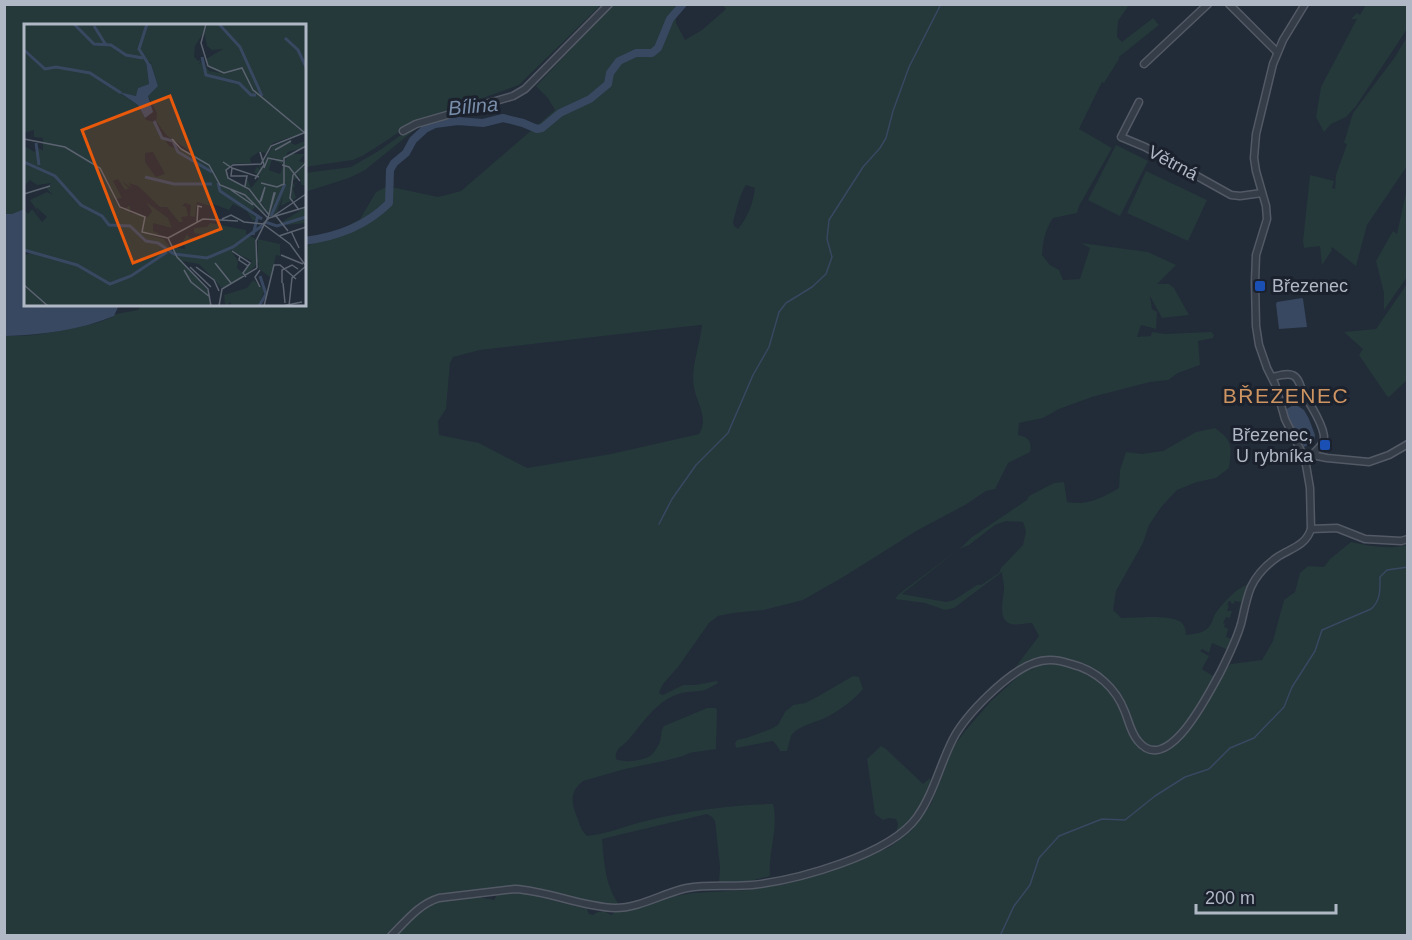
<svg xmlns="http://www.w3.org/2000/svg" width="1412" height="940" font-family="Helvetica,sans-serif">
<style>
.green{fill:#25383a;fill-rule:evenodd}
.water{fill:#384861}
.lines{fill:none;stroke-linecap:round;stroke-linejoin:round}
.stream{stroke:#384861;stroke-width:1.5}
.river{stroke:#384861;stroke-width:8}
.minor-casing{stroke:#535a66;stroke-width:9}
.minor{stroke:#353d48;stroke-width:6}
.transit-dot{fill:#1a4fb4;stroke:#1b222d;stroke-width:2}
.labels{text-anchor:middle;stroke-width:6;stroke-linejoin:round;paint-order:stroke}
.street-label{font-size:18px;fill:#b0b7c5;stroke:#1b222d}
.poi-label{font-size:18px;fill:#b0b7c5;stroke:#1b222d;text-anchor:start}
.water-label{font-size:20px;font-style:italic;fill:#798eab;stroke:#1b222d}
.quarter-label{font-size:21px;letter-spacing:1.5px;fill:#ce9461;stroke:#1b222d}
.inset-river{fill:none;stroke:#384861;stroke-width:3}
.inset-road{fill:none;stroke:#5b6370;stroke-width:1.5}
.view{fill:#e8590c;fill-opacity:0.15;stroke:#e8590c;stroke-width:3}
.inset-edge{fill:none;stroke:#b0b7c5;stroke-width:3}
</style>
<rect width="100%" height="100%" fill="#222b38"/>
<g class="green">
<path d="M614,4L675,5L676,23L685,40L702,30L726,9L722,4L1129,5L1118,21L1117,37L1122,42L1153,18L1159,25L1119,57V59L1104,83L1102,82L1079,129L1112,148L1079,206L1077,213L1053,218C1045,230 1043,241 1042,255L1050,265L1059,270L1063,280L1080,279L1090,248L1081,243L1148,252L1176,265L1157,284H1169L1174,288L1189,315L1162,318L1150,296L1152,309L1157,312L1156,329L1141,325L1137,337L1151,336L1152,332L1164,334L1211,332L1214,335L1213,338L1198,341L1200,365L1178,373L1168,380L1150,382L1092,397L1059,409L1043,418L1019,423L1018,435C1029,437 1032,442 1030,452L1008,463L995,489L986,491L965,505L918,530L845,576L803,600L764,610L733,613L718,616L709,623L678,667L663,684L659,692L660,694L663,695L683,685H695L717,681L718,683C714,685 710,688 705,690C698,692 690,691 682,693C658,699 645,720 630,738C624,746 614,748 616,759C624,763 642,761 650,756C653,754 657,748 659,744C662,738 660,731 664,726L707,708H715L717,710L716,749L689,753L683,756L664,761L625,769L583,781C569,792 571,804 578,819C580,826 582,831 587,836C606,834 623,827 641,822C680,812 733,804 773,804C779,828 768,852 770,876L749,881L719,882L720,867L715,821L712,817L707,814L602,839C604,861 605,884 618,903L617,905L598,903L554,892L526,887H515L452,893L429,898L421,902L387,936L5,935L4,336C14,336 24,336 33,335C50,333 106,324 116,314L138,310L141,305L304,304L305,247L341,230L360,219L376,192L386,187L396,188L438,197L461,191L555,110L548,98L536,86ZM746,185L755,188C753,203 748,217 738,229L734,226L733,222C736,212 740,193 746,185ZM700,325H702C700,344 690,370 694,388C697,403 709,419 699,434L611,454L527,468L479,443L439,435L438,421L446,409L450,363L453,357L480,350Z"/>
<polygon points="4,5 601,5 519,85 431,117 416,121 409,125 386,141 364,155 353,160 305,167 304,26 26,26 25,210 12,214 5,214"/>
<polygon points="1366,5 1407,5 1407,29 1356,106 1346,117 1331,124 1324,132 1316,117 1321,87 1357,19 1351,19 1357,13 1360,15"/>
<polygon points="1407,37 1407,166 1367,225 1356,266 1332,247 1331,249 1332,250 1322,265 1320,246 1304,248 1303,241 1310,175 1334,181 1332,188 1335,189 1336,175 1347,144 1344,143 1353,113 1395,57"/>
<polygon points="416,124 417,128 365,170 349,178 305,192 305,173 351,167 380,150"/>
<polygon points="1116,145 1148,161 1120,216 1088,200"/>
<polygon points="1146,171 1207,200 1188,241 1127,213"/>
<polygon points="1407,188 1407,277 1384,310 1384,293 1376,261 1393,231 1397,234"/>
<polygon points="1407,284 1407,380 1389,397 1387,396 1359,355 1363,349 1344,332 1376,329"/>
<path d="M1215,428C1233,441 1232,446 1229,468L1216,478L1197,482L1177,490L1162,506L1149,525L1143,543L1116,591L1113,610L1121,618C1135,618 1169,614 1181,622C1185,626 1186,630 1186,635C1193,634 1204,633 1209,627C1212,624 1213,618 1215,614C1221,605 1237,587 1247,585L1241,610H1239L1241,602L1234,601V604L1231,603V601H1229L1227,605L1229,606L1227,611H1232L1230,618L1226,617L1223,623L1225,624L1224,627L1228,629L1226,637L1232,639L1236,630L1228,650L1212,643L1209,653L1202,649L1200,651L1209,656L1202,669L1213,676L1212,680C1202,699 1170,766 1141,740C1132,732 1131,717 1126,707C1121,697 1115,687 1108,680C1091,664 1057,652 1035,659C1028,662 1021,667 1014,669L1039,636L1032,623C1024,623 1013,627 1007,622C998,615 1004,597 1004,588C1004,583 1002,577 1002,572L954,608L945,610L925,603L895,599L899,594L964,545L972,537L1027,500L1029,496L1054,483L1064,482L1067,502C1087,506 1102,498 1119,488L1120,470L1126,452L1142,454L1163,451L1196,432ZM1006,521L1023,522L1026,531L1023,545L1001,568L999,573L981,585H977L954,600L946,602L902,594L959,549L969,545L995,525Z"/>
<path d="M1351,542C1370,546 1389,550 1407,545V935L395,936C404,927 416,912 426,906C444,896 475,895 494,900L497,895L504,893H523L587,909L589,914L593,915C600,910 604,910 611,915L617,911L633,909L675,896L692,893L746,890L785,884L825,873L855,862L890,847L911,831L931,804L954,746L965,731L991,701L1024,671L1033,669L1032,667C1044,662 1056,663 1068,666C1094,672 1111,688 1122,711C1127,721 1129,732 1135,741C1139,748 1146,752 1154,752C1185,753 1212,692 1226,668L1231,664L1262,660L1273,641L1284,600L1295,592L1300,573L1308,566L1324,567L1330,559Z"/>
<path d="M853,676L859,677L863,689C855,699 841,709 829,716C818,722 804,724 794,732L791,736L787,751H780L778,747L773,741L736,748L735,743L737,740L746,738L771,729L778,725L785,712L793,705L805,703L817,697Z"/>
<path d="M881,746L886,749L923,784L930,778C934,795 908,823 896,833L898,824L896,819L889,818L883,820L875,814L867,759Z"/>
</g>
<g class="water">
<path d="M22,210H25L26,304L119,305L114,316C81,330 40,335 5,336V214H12Z"/>
<polygon points="1302,298 1303,299 1307,327 1279,329 1276,304 1277,302"/>
<polygon points="1295,404 1304,410 1309,419 1315,435 1314,442 1304,447 1285,410"/>
</g>
<g class="lines">
<g class="stream">
<polyline points="659,524 672,499 696,465 728,433 753,375 769,347 779,312 786,303 812,287 826,274 832,257 827,239 829,220 863,167 880,148 886,138 893,111 909,67 941,4"/>
<path d="M1000,936L1014,906L1030,885L1039,858L1059,836L1102,819L1125,820L1155,796L1185,777L1209,769L1230,748L1254,738L1284,707L1292,687L1315,651L1322,630L1371,609C1381,600 1380,590 1380,577L1387,570L1408,567"/>
</g>
<path class="river" d="M304,241C337,237 366,226 389,203L390,170L394,163L406,153L413,140L425,129L435,124L458,121L483,123L503,118L523,123L537,129L542,128L560,113L590,99L608,84L610,73L619,61L636,53H652L658,48L670,19L683,4"/>
<g class="minor-casing">
<g id="minor">
<polyline points="1229,4 1277,52"/>
<polyline points="1144,64 1208,4"/>
<polyline points="1139,102 1121,137 1145,147 1231,195 1240,196 1262,193"/>
<polyline points="403,131 416,124 513,96 525,89 609,4"/>
<path d="M1272,377C1293,372 1297,372 1303,394"/>
<path d="M1281,402L1303,394C1310,403 1325,428 1324,439C1323,445 1316,451 1312,455"/>
<polyline points="1305,459 1312,455 1327,458 1369,462 1389,455 1408,444"/>
<polyline points="1311,529 1337,528 1365,539 1401,541 1408,539"/>
<path d="M391,936C406,921 419,904 439,898L515,889C549,891 581,907 615,908C640,908 663,893 687,888C708,884 731,887 752,885C797,880 890,855 917,817C934,793 940,764 953,739C966,714 1008,672 1034,663C1046,658 1060,660 1071,664C1096,670 1116,688 1125,712C1129,722 1131,733 1138,741C1168,778 1209,692 1220,673C1228,657 1236,641 1241,624C1244,612 1246,599 1251,587C1257,574 1267,564 1279,556C1292,548 1306,545 1311,529L1310,488L1305,459L1285,419L1275,384L1267,368L1259,345L1256,326L1255,282L1256,255L1267,219L1266,206L1256,171L1254,158L1256,134L1273,64L1283,40L1305,4"/>
</g>
</g>
<use href="#minor" class="minor"/>
</g>
<g class="transit-dot">
<rect x="1254" y="280" width="12" height="12" rx="3"/>
<rect x="1319" y="439" width="12" height="12" rx="3"/>
</g>
<g class="labels">
<g class="street-label">
<text transform="translate(1173 163) rotate(28)" y="6">Větrná</text>
</g>
<g class="poi-label">
<text x="1272" y="292">Březenec</text>
<text x="1313" y="441" text-anchor="end">Březenec,<tspan x="1313" dy="21">U rybníka</tspan></text>
</g>
<g class="water-label">
<text transform="translate(473 106) rotate(-5)" y="7">Bílina</text>
</g>
<g class="quarter-label">
<text x="1286" y="403">BŘEZENEC</text>
</g>
</g>
<g transform="translate(24 24)">
<rect width="282" height="282" fill="#222b38"/>
<path d="M0,0H282V108L249,119L242,129L235,128L226,134L227,139L208,140L202,148L204,155L220,162L236,179L221,161L223,154L227,164L236,153L230,148L233,143L236,145L235,141L241,144L239,139L248,123L269,115L266,118L271,121L282,116L279,124L264,128L258,140L248,135L245,146L256,150L263,132L267,129L282,124L267,130H281L275,137L282,139L278,143H282V161H277L276,153L271,149L275,154L269,156V160L275,159L269,161L272,162L269,164L272,174L257,182L259,172L251,193H246L238,179L241,189L231,183L226,189L234,195L229,197L223,187L209,180L205,186L184,178L186,182L173,178L171,193L166,192L167,181L161,179L158,182L162,183L164,192L157,193L159,198H155L143,183H136L114,162L105,159L108,164L97,157L105,164L101,166L94,155L89,157L98,174L90,175L99,186L106,181V189L124,193L128,187L122,178L144,194L148,204L129,199V207L136,210L126,211L140,215L152,232L146,222L161,225L160,220H165L159,217L163,210L166,214L181,211L170,209V204L183,203L186,199L222,206V210L232,215L231,222L234,235V215L256,220V232L252,231L247,254L234,244L235,238L218,255L198,264L175,240L158,237L184,267L187,282H0V231L8,229L0,226V186L4,190L8,185L18,198L23,193L12,183L16,191L6,176L23,168L29,171L22,164L27,159L13,161L6,156L0,162V122L13,129L15,124L19,127V114L10,113V106L0,109ZM180,8L183,22L188,26L199,25L182,35L185,44L197,49L185,47L178,36L175,41L177,35L174,37L170,33L171,22ZM122,37L127,39L134,62L124,72L133,89L132,97L143,112L172,131L145,122L130,98L122,96L114,81L96,69L113,72L114,64L125,60ZM129,128L141,150L132,153L121,138V129ZM207,226L228,237L219,249L213,244L214,237ZM282,183V199L263,201L259,197ZM229,256L241,266L234,282H207V278L201,282L200,271L223,264Z" fill="#25383a" fill-rule="evenodd"/>
<path d="M122,37L127,40L134,62L124,72L129,88L121,94L114,81L95,68L112,72L114,64L125,60Z" fill="#384861"/>
<path class="inset-river" d="M50,0L70,20L87,21L102,31L119,34M123,0L115,25L125,41M195,0L216,23L238,72M70,2L82,21M261,14L274,26L282,43M0,26L21,45L32,43L66,49L97,69M178,33L182,51L215,59L227,71H232M130,97L138,114L149,117L154,128L188,148M12,119L15,141M0,138L31,152L57,181L78,192L85,201L106,202L122,217L134,219L150,230L183,234L209,223L239,201M121,153L150,160H188M194,159L196,167L238,195M247,192L261,160M241,198L253,202L282,193M229,211L234,191M0,226L53,241L86,260L107,252L143,228M235,282L242,270L236,252"/>
<path class="inset-road" d="M182,0L177,19L184,42L200,49L218,44L229,66L281,109M0,115L41,123L76,144L96,183L121,193L118,208L144,214M148,115L157,125L185,141L196,161L221,171L244,194M251,126L267,117M199,138L208,144L207,152H223L221,162M258,141L265,143L276,157M208,144L235,153M240,144L244,134L259,137M231,155L240,141L236,128M237,159L253,163L260,160V134L282,122M207,166L229,181M0,170L26,162M236,178L241,163L237,177M275,186L266,174L269,151L282,139M245,190L251,169H250L246,186M252,192L264,207M248,193L282,170M198,195L207,191L220,198L239,200L266,220L282,242M173,198L174,182L178,183M239,200L245,194L282,183M267,207L275,224M255,212L282,203M144,214L153,233L184,265L187,282M144,214L179,195L214,197M208,227L226,239L224,242M257,231L279,240M216,232L215,236L224,242L219,249L222,253M191,239L207,259M166,243L187,263M172,243L190,256L195,267M233,244L232,217L245,191L225,165L204,154L202,146L209,141L237,140L247,122L282,108M160,246L167,258L186,273M236,246L231,253L236,263M258,259V246L268,241L274,245M259,259L261,279M0,261L24,282M195,282L198,265L233,244M240,282L250,241H256L272,255M258,282L278,278M265,282L268,254L282,242"/>
<path class="view" d="M146,72L197,205L109,239L58,106Z"/>
<rect width="282" height="282" class="inset-edge"/>
</g>
<rect width="1412" height="940" fill="none" stroke="#b0b7c5" stroke-width="12"/>
<path d="M1196 904v9h140v-9" fill="none" stroke="#b0b7c5" stroke-width="3"/>
<text x="1205" y="904" font-size="18" fill="#b0b7c5" stroke="#1b222d" stroke-width="4.5" paint-order="stroke">200 m</text>
</svg>
